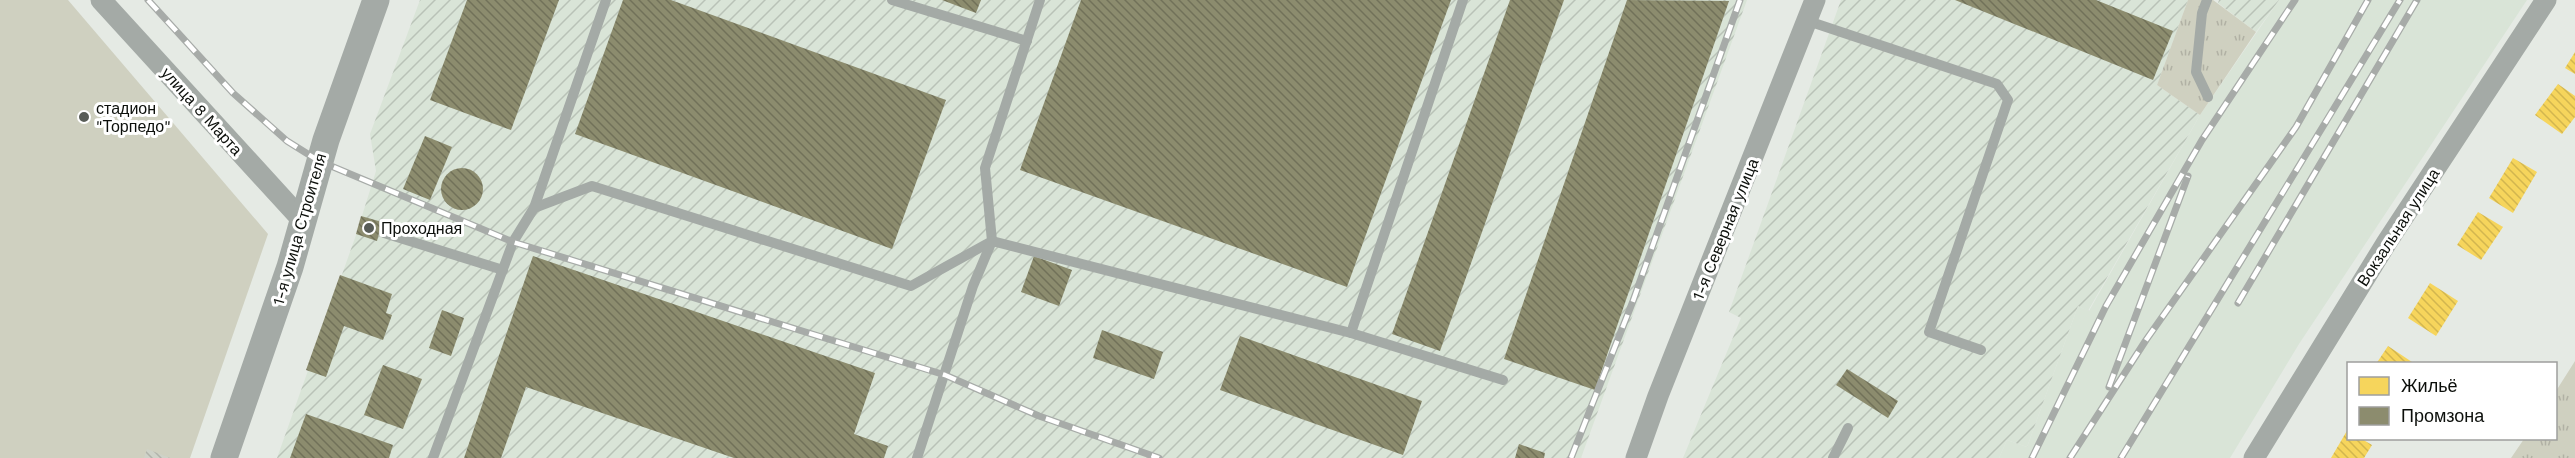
<svg xmlns="http://www.w3.org/2000/svg" width="2575" height="458" viewBox="0 0 2575 458" font-family="'Work Sans',sans-serif">
<style>
.built{fill:#d9e4d7}
.industrial{fill:url(#industrial-furrows)}
.grass{fill:url(#grass-tufts)}
.park{fill:#cfd0c0}
.homes{fill:url(#homes-back-hatch)}
.industry{fill:url(#industry-back-hatch)}
.building{fill:url(#building-back-hatch)}
.lines{fill:none;stroke-linecap:round;stroke-linejoin:round}
.service{stroke:#a4aaa6;stroke-width:10}
.minor{stroke:#a4aaa6;stroke-width:21}
.tertiary{stroke:#a4aaa6;stroke-width:27}
.rail-casing{stroke:#a7aba8;stroke-width:7}
.rail{stroke:#fff;stroke-width:4.5;stroke-dasharray:14;stroke-linecap:butt}
.poi-dot{fill:#585c57;stroke:#fff;stroke-width:2}
.labels{text-anchor:middle;stroke-width:6;stroke-linejoin:round;paint-order:stroke}
.poi-label{font-size:16px;fill:#0c0f0b;stroke:#fff;text-anchor:start}
.street-label{font-size:16px;fill:#0c0f0b;stroke:#fff}
</style>
<defs>
<pattern id="industrial-furrows" width="10" height="10" patternUnits="userSpaceOnUse" patternTransform="scale(1.5)"><rect width="10" height="10" fill="#d9e4d7"/><path d="M-1 1l2-2M0 10L10 0M9 11l2-2" fill="none" stroke="#b9c2b7"/></pattern>
<pattern id="grass-tufts" width="24" height="20" patternUnits="userSpaceOnUse" patternTransform="scale(1.5)"><rect width="24" height="20" fill="#cfd0c0"/><path d="M3 7l-1-3M5 7V3M7 7l1-3M15 17l-1-3M17 17v-4M19 17l1-3" fill="none" stroke="#b1b1a4"/></pattern>
<pattern id="homes-back-hatch" width="6" height="6" patternUnits="userSpaceOnUse" patternTransform="scale(1.5)"><rect width="6" height="6" fill="#f6d55c"/><path d="M-1 5l2 2M0 0l6 6M5-1l2 2" fill="none" stroke="#d2b64f"/></pattern>
<pattern id="industry-back-hatch" width="6" height="6" patternUnits="userSpaceOnUse" patternTransform="scale(1.5)"><rect width="6" height="6" fill="#8c8c6e"/><path d="M-1 5l2 2M0 0l6 6M5-1l2 2" fill="none" stroke="#717159"/></pattern>
<pattern id="building-back-hatch" width="6" height="6" patternUnits="userSpaceOnUse" patternTransform="scale(1.5)"><rect width="6" height="6" fill="#ced2c8"/><path d="M-1 5l2 2M0 0l6 6M5-1l2 2" fill="none" stroke="#b0b3aa"/></pattern>
</defs>
<rect width="100%" height="100%" fill="#e5eae4"/>
<path class="built" d="M2279 0H2527L2299 344 2230 458H1999L2007 440 2027 447 2078 306 2089 311 2200 115Z"/>
<g class="industrial">
<path d="M420 0H1747L1581 458H277L356 235 376 171 370 134Z"/>
<path d="M1841 0H2188L2157 85 2200 115 2088 311 2078 306 2027 447 2007 440 1999 458H1683L1741 318 1729 312Z"/>
<path d="M2219 0H2279L2256 32 2218 3Z"/>
</g>
<g class="grass">
<path d="M2188 0H2213L2256 32 2200 115 2157 85Z"/>
<path d="M2575 361V458H2511L2524 439 2556 438V391Z"/>
</g>
<path class="park" d="M0 0H68L268 234 190 458H0Z"/>
<g class="homes">
<path d="M2575 52V74L2565 68Z"/>
<path d="M2558 84 2575 96V117L2562 134 2535 115Z"/>
<path d="M2513 158 2537 172 2513 213 2489 198Z"/>
<path d="M2478 212 2503 227 2481 260 2457 245Z"/>
<path d="M2430 283 2458 301 2436 336 2408 318Z"/>
<path d="M2388 346 2415 364H2376Z"/>
<path d="M2348 429V438H2360L2372 445 2364 458H2331Z"/>
</g>
<g class="industry">
<path d="M467 0H559L511 130 430 100Z"/>
<path d="M623 0H671L946 100 892 249 575 134Z"/>
<path d="M942 0H981L976 13Z"/>
<path d="M1081 0H1451L1347 287 1020 170Z"/>
<path d="M1510 0H1564L1440 351 1392 334Z"/>
<path d="M1627 0 1729 1 1595 390 1504 359Z"/>
<path d="M1955 0H2096L2173 31 2153 80Z"/>
<path d="M425 136 452 147 430 200 403 189Z"/>
<circle cx="462" cy="189" r="21"/>
<path d="M361 216 382 222 377 241 356 234Z"/>
<path d="M533 256 875 373 854 434 888 446 884 458H734L526 387 501 458H464Z"/>
<path d="M1034 256 1072 270 1059 306 1021 292Z"/>
<path d="M340 275 392 294 386 313 392 315 383 340 344 326 326 377 306 370Z"/>
<path d="M442 310 464 318 451 356 429 348Z"/>
<path d="M1102 330 1163 352 1154 379 1093 358Z"/>
<path d="M1240 336 1422 401 1403 455 1220 390Z"/>
<path d="M383 365 422 379 403 429 364 415Z"/>
<path d="M1847 369 1898 401 1888 418 1836 385Z"/>
<path d="M306 414 393 445 389 458H290Z"/>
<path d="M1519 444 1545 453 1544 458H1515Z"/>
</g>
<path class="building" d="M147 449 170 458H144Z"/>
<g class="lines">
<g class="service">
<path d="M892 0 1027 41"/>
<path d="M2207 0 2202 13 2196 72 2208 97"/>
<path d="M1808 21 1997 84 2008 100 1929 332 1981 350"/>
<path d="M534 208 606 0"/>
<path d="M384 233 503 270"/>
<path d="M1351 333 1463 0"/>
<path d="M433 458 513 242 534 208 592 186 911 286 992 241 985 168 1040 0"/>
<path d="M917 458 973 286 992 241 1351 333 1503 380"/>
<path d="M1833 458 1848 428"/>
</g>
<g class="minor">
<path d="M101 0 303 221"/>
<path d="M1636 458 1658 396 1815 0"/>
<path d="M2254 458 2387 242 2546 0"/>
</g>
<path class="tertiary" d="M224 458 290 267 326 140 376 0"/>
<g class="rail-casing">
<g id="rail">
<path d="M148 0 233 93 287 141 319 161 513 242 945 375 1039 416 1159 458"/>
<path d="M2238 303 2417 0"/>
<path d="M2109 387 2188 176"/>
<path d="M1571 458 1633 301 1740 0"/>
<path d="M2032 458 2106 306 2202 140 2295 0"/>
<path d="M2070 458 2146 340 2296 127 2368 0"/>
<path d="M2121 458 2400 0"/>
</g>
</g>
<use href="#rail" class="rail"/>
</g>
<g class="poi-dot">
<circle cx="84" cy="117" r="6"/>
<circle cx="369" cy="228" r="6"/>
</g>
<g class="labels">
<g class="poi-label">
<text x="96" y="114">стадион<tspan x="96" dy="18">"Торпедо"</tspan></text>
<text x="381" y="234">Проходная</text>
</g>
<g class="street-label">
<text transform="translate(202 111) rotate(48)" y="6">улица 8 Марта</text>
<text transform="translate(2398 227) rotate(-57)" y="6">Вокзальная улица</text>
<text transform="translate(299 229) rotate(-74)" y="6">1-я улица Строителя</text>
<text transform="translate(1725 229) rotate(-68)" y="6">1-я Северная улица</text>
</g>
</g>
<rect x="2347" y="362" width="210" height="78" fill="#ffffff" stroke="#9e9f9d" stroke-width="1.5"/>
<rect x="2359" y="377" width="30" height="18" fill="#f6d55c" stroke="#9e9f9d" stroke-width="1.5"/>
<text x="2401" y="392" font-size="18" fill="#0c0f0b">Жильё</text>
<rect x="2359" y="407" width="30" height="18" fill="#8c8c6e" stroke="#9e9f9d" stroke-width="1.5"/>
<text x="2401" y="422" font-size="18" fill="#0c0f0b">Промзона</text>
</svg>
